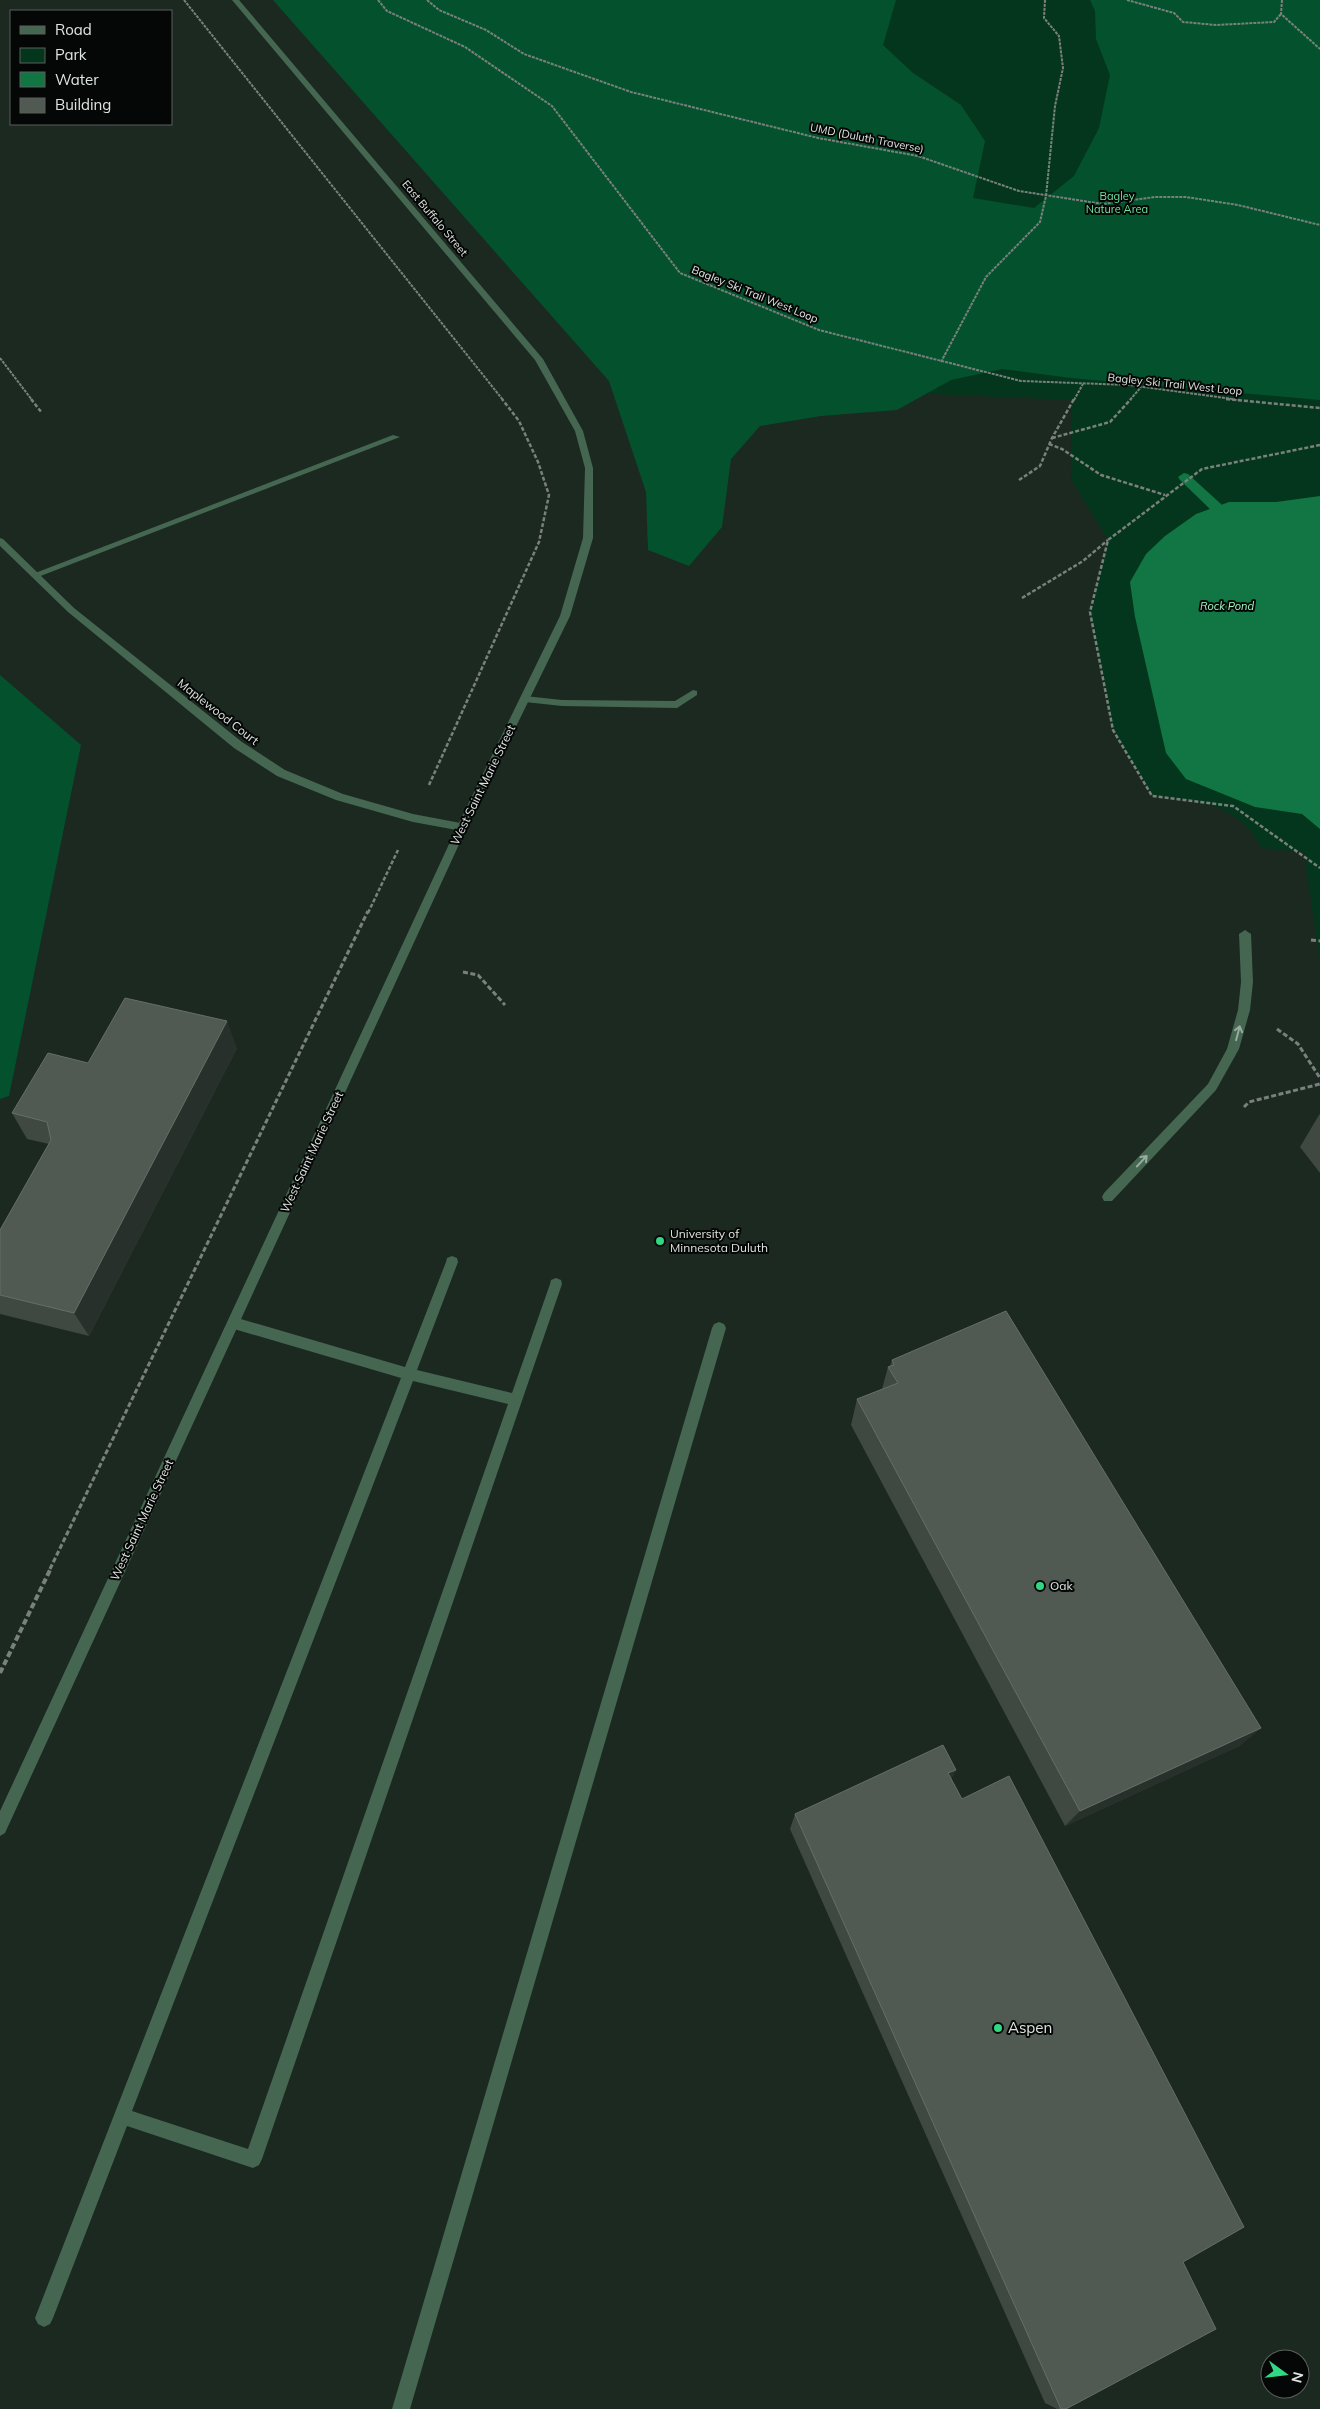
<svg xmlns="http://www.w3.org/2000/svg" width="1320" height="2409" viewBox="0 0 1320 2409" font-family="Mulish,sans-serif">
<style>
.built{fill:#1b2920;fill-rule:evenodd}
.green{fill:#03361c}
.forest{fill:#04522d}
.water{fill:#117544}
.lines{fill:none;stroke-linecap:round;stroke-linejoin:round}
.stream{fill:#117544;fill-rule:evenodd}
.path-far3{stroke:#7a817c;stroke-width:2;stroke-dasharray:3 1;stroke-linecap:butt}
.path-far2{stroke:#7a817c;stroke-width:2.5;stroke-dasharray:4 2;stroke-linecap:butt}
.path-far1{stroke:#7a817c;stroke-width:3;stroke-dasharray:5 2.5;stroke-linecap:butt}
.path{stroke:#7a817c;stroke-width:4;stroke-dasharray:6 3;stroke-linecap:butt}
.service{fill:#456650;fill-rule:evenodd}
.minor{fill:#456650;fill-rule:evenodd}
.tertiary{fill:#456650;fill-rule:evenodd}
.wall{fill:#3f4841}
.shaded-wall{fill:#27302a}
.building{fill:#505952;stroke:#666e68}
.oneway{stroke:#99ab9f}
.poi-dot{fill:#30d883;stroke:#050706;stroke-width:2}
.labels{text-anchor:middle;stroke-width:4;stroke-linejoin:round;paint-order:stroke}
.far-street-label{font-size:11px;fill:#dee4e0;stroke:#050706}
.far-park-label{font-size:11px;fill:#70e69f;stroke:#050706}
.far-water-label{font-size:11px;font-style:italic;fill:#a1fbc1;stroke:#050706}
.street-label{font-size:12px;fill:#dee4e0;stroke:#050706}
.poi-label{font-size:12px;fill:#dee4e0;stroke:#050706;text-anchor:start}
.near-poi-label{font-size:15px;fill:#dee4e0;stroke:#050706;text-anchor:start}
</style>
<rect width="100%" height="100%" fill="#161e19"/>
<path class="built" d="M0 0H1320V2409H0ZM11 11H171V124H11ZM1270 2359H1300V2389H1270Z"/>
<path class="green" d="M277 0H1320V962L1304 852 1262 848C1257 842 1255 835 1249 829 1223 801 1187 800 1152 796L1113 730 1090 612 1108 540 1071 479 1072 400 799 388 598 336Z"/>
<g class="forest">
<path d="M273 0H896L883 45 913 73 961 105 985 141 973 198 1034 208 1074 176 1099 128 1110 75 1096 39 1095 11 1090 0H1320V400L1071 378 1002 369 951 380 897 410 821 416 760 426 731 459 722 527 689 566 648 550 646 492 609 381Z"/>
<path d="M0 675 81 745 9 1096 0 1099Z"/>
</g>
<path class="water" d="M1320 496V829L1302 814 1255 807 1186 779 1166 753 1135 617 1130 582 1146 554 1165 536 1196 514 1229 502H1276Z"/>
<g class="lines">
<path class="stream" d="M1184 473 1188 474 1221 504 1222 507 1221 510H1211L1180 480 1178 477Z"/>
<g class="path-far3">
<path d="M184 0 503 400"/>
<path d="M378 0 387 11 465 47 552 106 680 273 819 330 1021 381 1129 385 1240 400"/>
<path d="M427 0 439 10 486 30 524 54 631 92 818 138 918 156 1019 191 1103 204 1155 197H1186L1238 205 1320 225"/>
<path d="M1127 0 1174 13 1183 22 1216 25 1274 22 1281 14"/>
<path d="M1282 0 1281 14 1320 49"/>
<path d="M0 358 32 400"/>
<path d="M941 362 986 277 1040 222 1046 196 1055 106 1063 68 1059 36 1044 18 1045 0"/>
<path d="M1074 400 1083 384"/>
<path d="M1130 400 1141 387"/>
</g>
<g class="path-far2">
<path d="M31 399 42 413"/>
<path d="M1226 399 1320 408"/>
<path d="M1052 438 1110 422 1131 399"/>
<path d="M1049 444 1062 449 1101 475 1165 495"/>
<path d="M1320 445 1202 469 1108 540 1090 612 1113 730 1152 796 1233 806 1320 868"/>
<path d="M1019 480 1040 466 1052 438 1074 399"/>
<path d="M1022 598 1083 561 1108 540"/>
<path d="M429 785 539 542 549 495 538 462 519 421 502 399"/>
<path d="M368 913 398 850"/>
</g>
<g class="path-far1">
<path d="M1311 940 1320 941"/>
<path d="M463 972 478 975 505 1005"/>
<path d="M1277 1029 1298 1044 1320 1078"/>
<path d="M1244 1107 1249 1102 1320 1084"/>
<path d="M50 1569 368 911"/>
</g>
<path class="path" d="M0 1673 51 1568"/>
<g class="service">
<path d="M393 435 400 437 38 577 35 578 30 575Z"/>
<path d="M693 690 697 691V695L677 708 562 706 525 702 520 699 525 696 562 700 675 701Z"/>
<path d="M1245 930 1251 934 1253 982 1250 1010 1239 1049 1216 1090 1112 1201H1104L1102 1197 1104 1193 1208 1084 1227 1049 1238 1010 1241 982 1239 934Z"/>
<path d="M452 1256 457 1258 458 1262 417 1370 512 1393 550 1284 551 1280 556 1278 561 1280 562 1284 262 2159 259 2165 253 2168 127 2126 53 2318 50 2324 44 2327 38 2324 35 2318 401 1378 234 1329 229 1327 227 1323 229 1319 234 1317 405 1367 446 1262 447 1258ZM413 1381 508 1404 248 2149 132 2111Z"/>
<path d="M719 1322 724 1324 726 1328 410 2409H392L712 1328 714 1324Z"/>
</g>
<path class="minor" d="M0 538 3 539 74 608 242 742 285 770 343 794 413 814 466 824 467 827 466 830 462 831 413 822 336 800 277 776 234 748 68 612 0 546Z"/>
<path class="tertiary" d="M232 0H239L543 359 583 431 593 468V538L570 616 467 827 5 1833 0 1836V1811L457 827 560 616 583 538 585 468 575 431 535 360Z"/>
</g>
<g class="wall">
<path d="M237 1048 89 1336 0 1314V1230L49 1144 27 1139 12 1113 88 1063Z"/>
<path d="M1320 1114V1173L1300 1147 1319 1115Z"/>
<path d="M892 1360 1261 1728 1239 1746 1065 1826 851 1425 857 1399 882 1389 888 1367 890 1366Z"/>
<path d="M956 1770 951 1778 1183 2262 1066 2409H1057L1045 2403 790 1829 795 1814Z"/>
</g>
<g class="shaded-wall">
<path d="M227 1021 237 1048 89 1336 74 1313Z"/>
<path d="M1261 1728 1239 1746 1065 1826 1080 1811Z"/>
<path d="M956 1770 945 1786 948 1773Z"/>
</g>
<g class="building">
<path d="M125 998 227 1021 74 1313 0 1295V1230L51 1140 47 1122 12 1113 48 1053 88 1063Z"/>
<path d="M1006 1311 1261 1728 1080 1811 857 1399 898 1383 888 1367 894 1365 892 1360Z"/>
<path d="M943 1745 956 1770 948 1773 962 1799 1009 1776 1244 2227 1183 2262 1216 2329 1066 2409H1061L795 1814Z"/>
</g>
<defs><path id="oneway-shaft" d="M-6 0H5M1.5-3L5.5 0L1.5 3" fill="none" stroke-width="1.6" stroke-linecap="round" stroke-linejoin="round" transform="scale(1.25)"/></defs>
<g class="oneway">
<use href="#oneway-shaft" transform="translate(1238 1033) rotate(-75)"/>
<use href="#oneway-shaft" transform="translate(1142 1161) rotate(-47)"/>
</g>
<g class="poi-dot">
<circle cx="660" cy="1241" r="5"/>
<circle cx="1040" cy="1586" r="5"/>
<circle cx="998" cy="2028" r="5"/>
</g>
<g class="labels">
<g class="far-street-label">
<text transform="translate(867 138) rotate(11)" y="4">UMD (Duluth Traverse)</text>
<text transform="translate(435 218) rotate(50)" y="4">East Buffalo Street</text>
<text transform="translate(755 294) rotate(22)" y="4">Bagley Ski Trail West Loop</text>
<text transform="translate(1175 384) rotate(6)" y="4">Bagley Ski Trail West Loop</text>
</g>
<g class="far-park-label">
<text x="1117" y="200">Bagley<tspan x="1117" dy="13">Nature Area</tspan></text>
</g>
<g class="far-water-label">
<text x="1227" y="610">Rock Pond</text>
</g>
<g class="street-label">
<text transform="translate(218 712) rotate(38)" y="4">Maplewood Court</text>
<text transform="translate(483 785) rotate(-64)" y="4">West Saint Marie Street</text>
<text transform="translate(312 1152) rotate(-65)" y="4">West Saint Marie Street</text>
<text transform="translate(142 1520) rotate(-65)" y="4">West Saint Marie Street</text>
</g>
<g class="poi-label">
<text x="670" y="1238">University of<tspan x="670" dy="14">Minnesota Duluth</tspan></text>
<text x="1050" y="1590">Oak</text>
</g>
<g class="near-poi-label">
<text x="1008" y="2033">Aspen</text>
</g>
</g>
<rect x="10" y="10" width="162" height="115" fill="#050706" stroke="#5c5f5d"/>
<rect x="20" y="26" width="25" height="8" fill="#456650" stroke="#5c5f5d"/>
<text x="55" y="35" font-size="15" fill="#dee4e0">Road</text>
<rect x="20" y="48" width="25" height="15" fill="#03361c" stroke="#5c5f5d"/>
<text x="55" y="60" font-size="15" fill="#dee4e0">Park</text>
<rect x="20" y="72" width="25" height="15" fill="#117544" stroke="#5c5f5d"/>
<text x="55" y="85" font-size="15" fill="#dee4e0">Water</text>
<rect x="20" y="98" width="25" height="15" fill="#505952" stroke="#5c5f5d"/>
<text x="55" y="110" font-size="15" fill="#dee4e0">Building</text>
<g transform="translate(1285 2374) rotate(105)"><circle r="24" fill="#050706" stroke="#5c5f5d"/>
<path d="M0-4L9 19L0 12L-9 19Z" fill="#30d883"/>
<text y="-8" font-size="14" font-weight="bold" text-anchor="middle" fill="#dee4e0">N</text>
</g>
</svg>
